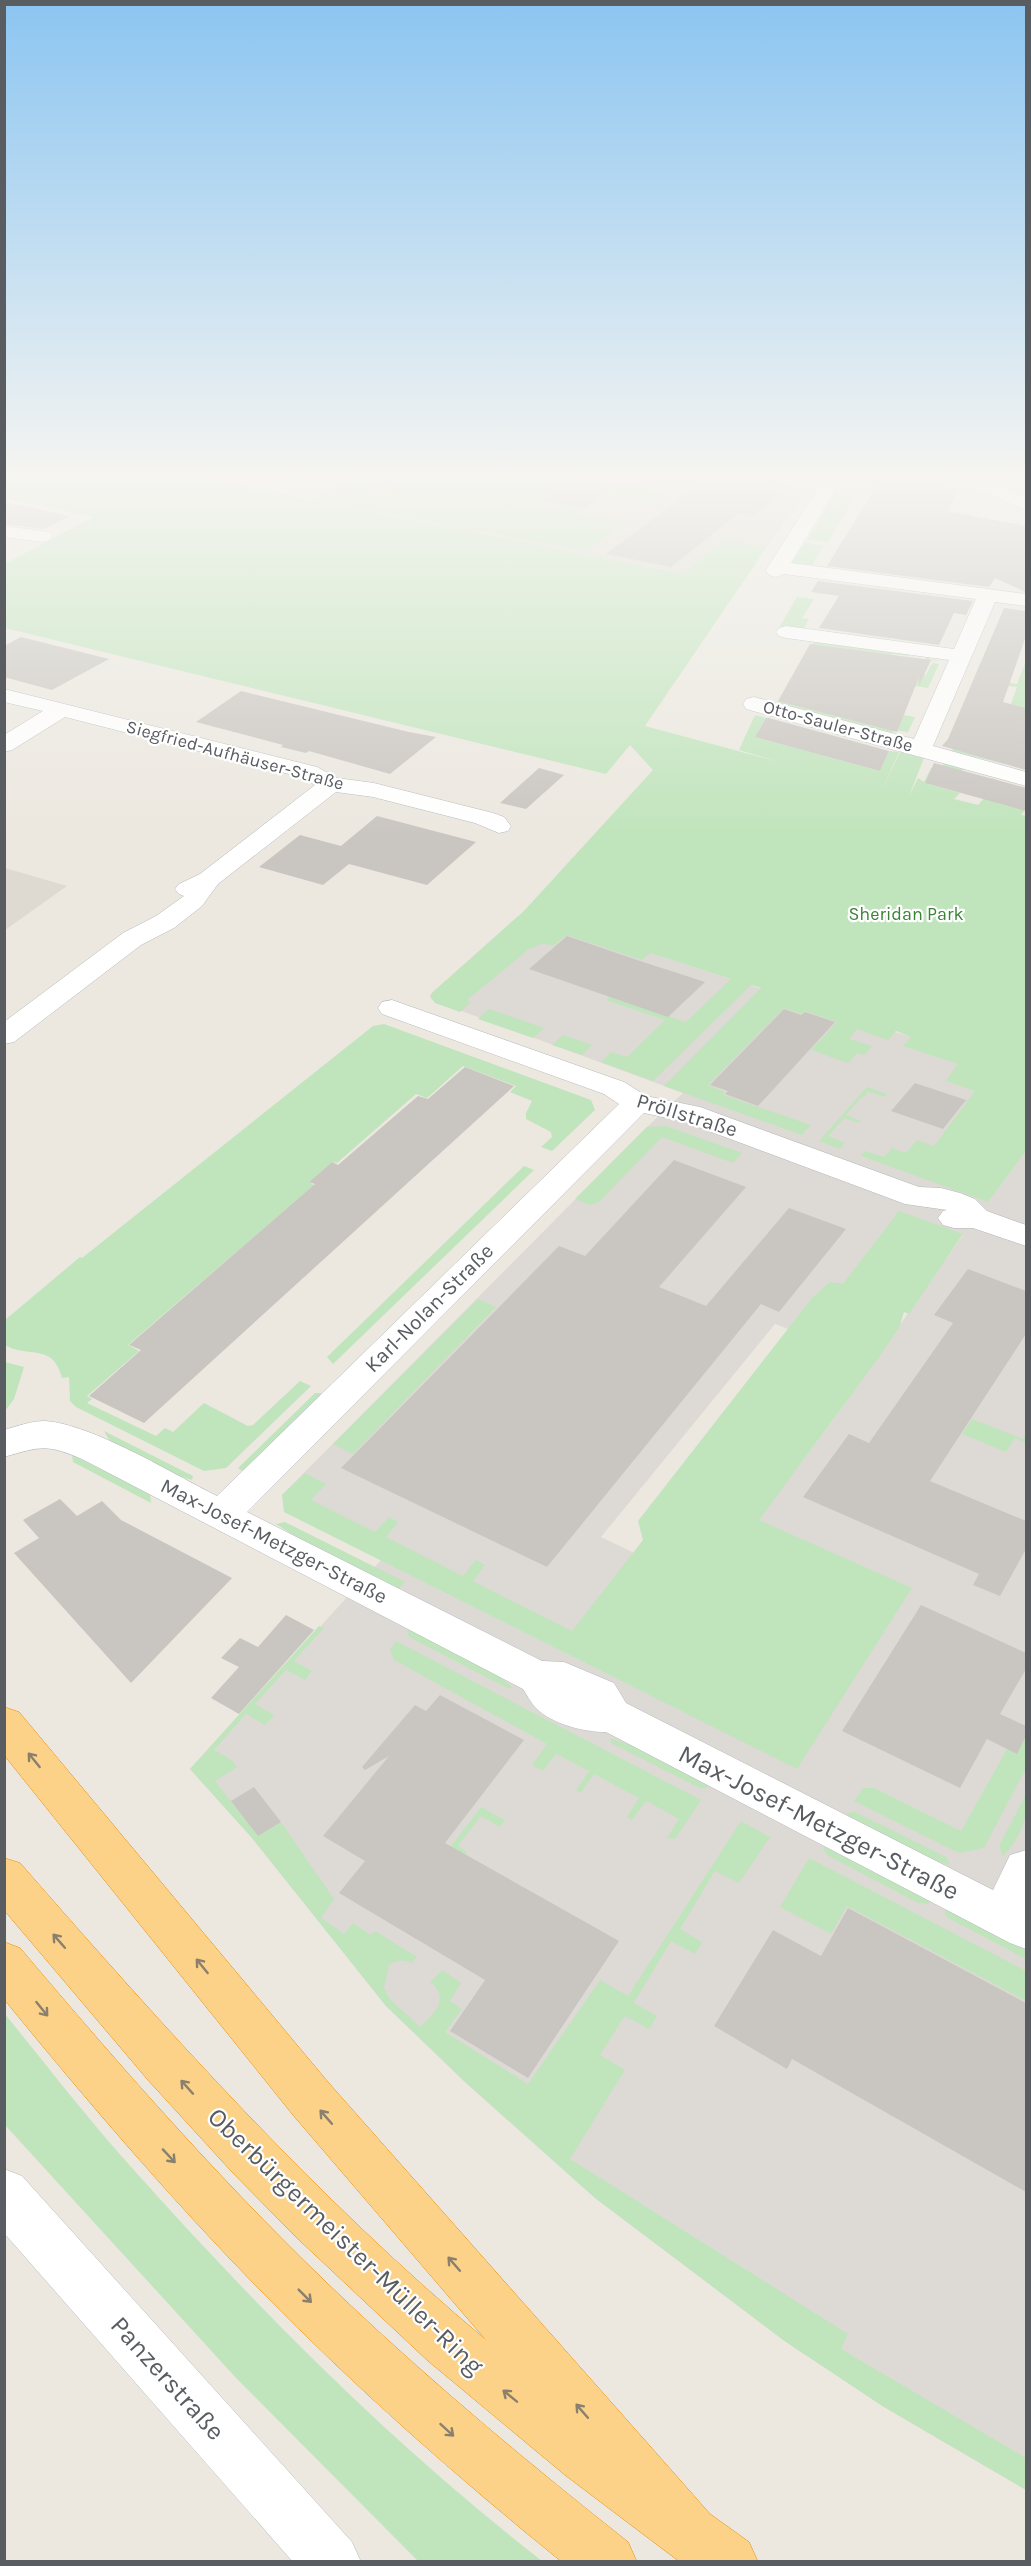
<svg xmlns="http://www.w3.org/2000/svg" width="1031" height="2566" viewBox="0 0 1031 2566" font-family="Karla,sans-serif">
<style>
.industrial{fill:#dddad5;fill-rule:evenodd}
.education{fill:#dedad1}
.green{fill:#c0e4bc}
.building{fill:#c9c5c0}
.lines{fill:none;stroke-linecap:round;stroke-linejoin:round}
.minor-casing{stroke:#b3b7bb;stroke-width:1}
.highway-casing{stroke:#e98a04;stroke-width:1}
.minor{fill:#fff;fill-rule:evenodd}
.highway{fill:#fbd288;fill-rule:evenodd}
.oneway{stroke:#8a806d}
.labels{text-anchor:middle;stroke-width:4.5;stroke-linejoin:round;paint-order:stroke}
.far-street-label{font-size:18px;fill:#595d61;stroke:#fff}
.far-park-label{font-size:18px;fill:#3a8436;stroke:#fff}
.street-label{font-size:21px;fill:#595d61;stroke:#fff}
.near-street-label{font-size:26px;fill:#595d61;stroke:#fff}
</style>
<rect width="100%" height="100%" fill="#ece8e0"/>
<path class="industrial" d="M523 912 1013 1070 925 1178 988 1201 1026 1151V2490L884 2407 786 2342 595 2198 465 2082 386 2006 252 1838 190 1769 381 1560 282 1495 647 1127 683 1093 432 1000 430 996 433 992ZM963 1235 835 1417 708 1588 601 1537 775 1324 803 1335 841 1287Z"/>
<g class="education">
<path d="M401 477H749L811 489 769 543 741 586 350 508Z"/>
<path d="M5 868 67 886 5 930Z"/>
</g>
<g class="green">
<path d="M5 477H212L209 480 311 500 349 477H401L351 508 683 574 724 540 766 548 645 726 783 763 739 750 755 715 766 718 755 737 880 771 889 751 899 752 882 790 900 752 924 758 909 796 918 778 924 782 931 768 939 769 945 763 967 769 931 780 928 784 960 793 954 799 978 805 986 796 976 793 991 778 995 779 992 782 1017 786 1000 804 1025 810 1021 815 1026 816V1151L988 1202 861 1156 865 1151 884 1157 892 1148 906 1153 917 1140 934 1146 975 1091 946 1081 958 1064 903 1046 911 1037 896 1031 888 1040 857 1029 849 1039 872 1046 864 1055 857 1053 848 1063 811 1050 837 1022 805 1011 801 1014 784 1008 708 1085 725 1092 723 1095 811 1125 802 1135 664 1086 761 988 751 985 653 1081 601 1062 611 1052 627 1057 665 1020 606 1000 609 997 686 1022 731 979 650 953 642 960 567 935 554 945 542 944 529 949 467 1000 471 1002 460 1012 435 1003 430 996 433 992 523 912 653 770 630 745 606 774 5 628V564L93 517 5 498Z"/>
<path d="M406 477H582L602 492 566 486 542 502 584 510 580 514 624 523 585 551 356 507Z"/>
<path d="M620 484 664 492 651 502 606 494Z"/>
<path d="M835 493 854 498 828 542 807 540Z"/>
<path d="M805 543 824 545 812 565 804 564 802 568 792 563Z"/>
<path d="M797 597 814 599 802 618 809 619 802 632 779 628Z"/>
<path d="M817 641 931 654 929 659 942 661 925 660 927 655 911 652 909 656 893 654 864 666 926 675 932 663 939 664 928 688 874 680 897 714 915 717 908 732 894 730 891 736 776 706 781 696 821 701 810 645Z"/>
<path d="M1026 661V708L1024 715 1026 716V742L1014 739 1005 764 951 751 1008 712 1017 687 989 683 991 680 1017 684Z"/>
<path d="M489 1009 544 1028 533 1038 478 1019Z"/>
<path d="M384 1024 591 1100 595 1110 552 1151 541 1147 552 1137 551 1132 526 1119V1113L532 1101 510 1092 516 1086 463 1066 427 1098 416 1094 337 1163 332 1162 309 1182 314 1185 128 1345 139 1351 87 1396 92 1399 87 1403 156 1436 165 1428 173 1432 204 1403 248 1426 253 1425 300 1381 311 1386 226 1468 204 1471 76 1407 70 1401 69 1377 62 1378C53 1342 29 1359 5 1345V1320L80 1257 82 1258 373 1026Z"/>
<path d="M563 1035 592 1045 582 1055 552 1045Z"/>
<path d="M867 1087 887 1094 885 1097 869 1092 865 1093 867 1095 861 1098 846 1115 861 1121 859 1123 844 1118 828 1136 845 1143 840 1149 819 1141Z"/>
<path d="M666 1126 742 1153 734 1162H730L662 1137 599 1202 590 1205 575 1199 647 1127Z"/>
<path d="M524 1166 534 1170 333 1364 327 1357Z"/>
<path d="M899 1211 963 1234 909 1314 904 1312 899 1328 874 1364 759 1520 912 1588 797 1769 284 1512 282 1495 305 1473 326 1484 311 1500 375 1532 389 1517 398 1522 386 1537 463 1576 476 1560 485 1565 473 1581 572 1631 643 1540 638 1521 812 1298 830 1282 843 1284Z"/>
<path d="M478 1299 496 1307 353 1454 333 1444Z"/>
<path d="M5 1362 24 1367 14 1399 5 1411Z"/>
<path d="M315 1393H321L320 1398 254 1462 242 1471 238 1468Z"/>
<path d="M972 1419 1023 1439 1026 1434V1443L1015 1438 1006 1452 962 1434Z"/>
<path d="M104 1431 193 1476 192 1480 170 1473 111 1443Z"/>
<path d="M72 1455 150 1493 151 1503 73 1462Z"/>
<path d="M285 1522 405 1582 398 1590 296 1537 276 1524Z"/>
<path d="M319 1626 324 1628 294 1661 312 1671 305 1680 286 1670 255 1704 274 1715 265 1725 246 1714 214 1750 233 1761 237 1767 215 1781 258 1836 281 1822 334 1899 321 1918 344 1934 353 1923 371 1935 375 1931 417 1957 411 1963C402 1959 397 1960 389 1965L384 1988 390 1999 420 2027C434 2014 451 1998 430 1982L442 1970 461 1983 450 2001 462 2009 445 2032 528 2084 600 1980 628 1996 741 1821 770 1837 739 1883 715 1871 680 1929 702 1942 695 1954 671 1941 634 2003 657 2016 649 2029 625 2016 600 2055 625 2070 570 2159 848 2334 841 2349 1026 2458V2490L884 2407 786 2342 595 2198 465 2082 386 2006 252 1838 190 1769Z"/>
<path d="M409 1629 488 1667 513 1688H507L409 1637 407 1631Z"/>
<path d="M396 1641 701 1800 675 1839 667 1838 679 1819 646 1801 632 1820 627 1817 639 1798 594 1774 581 1793 576 1790 589 1771 556 1754 543 1771 532 1765 547 1744 394 1660 390 1650Z"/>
<path d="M1026 1736V1768L984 1848 959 1853 854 1801 863 1788H874L961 1831 1007 1749 1017 1753Z"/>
<path d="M610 1738 645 1750 708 1785 707 1788H700L611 1743Z"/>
<path d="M1025 1796C1031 1816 1017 1842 1003 1856L999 1846Z"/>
<path d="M481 1807 505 1820 500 1827 481 1816 458 1846 467 1852 462 1858 448 1850Z"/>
<path d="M855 1812 946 1857 950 1865 917 1855 848 1817 847 1813Z"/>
<path d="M827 1846 931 1901 928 1904 918 1903 827 1855 823 1848Z"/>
<path d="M809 1858 1026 1971V2001L847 1906 831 1934 780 1907Z"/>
<path d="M947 1905 1026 1947V1959L948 1918 945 1914Z"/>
<path d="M5 2014C47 2066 88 2119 132 2168 258 2309 393 2445 542 2561H418L237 2379 5 2125Z"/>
</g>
<g class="building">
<path d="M579 477H629L585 509 544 501Z"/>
<path d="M709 477 771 487 767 490 781 493 753 516 739 513 671 567 606 554Z"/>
<path d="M882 477H924L921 484 960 488 947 511 1026 526V592L995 578 989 587 827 566Z"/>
<path d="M4 502 70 516 44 529 4 524Z"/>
<path d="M818 581 973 601 966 615 954 613 939 645 819 628 839 596 811 592Z"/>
<path d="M1004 608 1026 611V636L1003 702 1026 708V770L942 746 948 739Z"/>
<path d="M21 637 109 659 52 690 4 677V646Z"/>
<path d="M810 644 931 660 919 686V677L897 732 778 701Z"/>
<path d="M241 691 409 732 436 737 390 774 309 751 306 753 281 747 283 745 196 722Z"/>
<path d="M766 718H769L889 751 880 771 755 737Z"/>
<path d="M934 763 1026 788V811L925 783Z"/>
<path d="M539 768 564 775 526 809 500 803Z"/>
<path d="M377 816 476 842 427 885 349 864 323 885 259 867 300 835 341 846Z"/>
<path d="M567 936 640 961 705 982 668 1017 529 969Z"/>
<path d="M784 1009 801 1015 805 1012 835 1022 758 1106 725 1094 728 1091 710 1085Z"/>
<path d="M465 1067 514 1086 144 1423 89 1396 141 1350 129 1345 315 1184 309 1182 332 1162 338 1165 418 1096 428 1099Z"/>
<path d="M915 1083 966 1100 943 1129 891 1111Z"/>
<path d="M674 1160 746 1187 659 1287 706 1306 789 1208 846 1229 779 1312 761 1304 547 1567 341 1468 559 1246 585 1256Z"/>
<path d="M968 1269 1026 1291V1334L930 1481 1026 1521V1549L1000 1596 973 1585 979 1574 803 1497 849 1434 869 1443 953 1323 934 1315Z"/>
<path d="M60 1499 77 1516 102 1501 121 1520 232 1578 131 1683 14 1553 39 1538 23 1520Z"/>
<path d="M921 1605 1026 1653V1669L1000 1714 1026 1726V1736L1017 1754 987 1739 960 1788 842 1731Z"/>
<path d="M286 1615 314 1630 239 1714 211 1698 239 1667 221 1658 240 1638 258 1647Z"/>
<path d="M440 1695 524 1740 445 1843 619 1941 528 2078 450 2031 485 1980 339 1893 365 1861 323 1836 389 1756 365 1770 362 1767 415 1705 426 1711Z"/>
<path d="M254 1787 281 1822 258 1836 231 1801Z"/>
<path d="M848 1908 1026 2003V2192L792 2059 787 2069 714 2026 773 1930 821 1956Z"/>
</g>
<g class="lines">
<g class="minor-casing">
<g id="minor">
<path d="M288 477H310L311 478 308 482 302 483 291 481Z"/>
<path d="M825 477H843L791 563 1026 594V606L995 602 933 746 1026 772V786L746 709 743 704 746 699 754 697 914 739 949 660 786 638 779 636 776 632 779 628 786 626 954 649 976 599 784 574 776 577 769 575 766 571 768 567Z"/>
<path d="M956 477H980L1026 498V510L959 481Z"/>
<path d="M4 526 50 532 52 536 50 540 43 542 4 537Z"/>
<path d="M4 689 317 767 337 778 374 783 493 813 504 817 511 826 508 831 499 833 475 823 373 797 336 792 218 884 202 906 174 928 141 945 14 1042 4 1044V1022L123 933 156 916 184 896 179 894 175 889 179 884 200 874 315 785 301 777 65 717 12 750 4 752V735L43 711 4 702Z"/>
<path d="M392 1000 624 1082 646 1096 700 1107 919 1187 941 1188 960 1193 975 1199 987 1211 1026 1225V1246L973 1228H954L943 1225 938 1218 943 1211 947 1210 905 1204 682 1121 644 1113 247 1512 542 1661 564 1662 614 1683 626 1703 993 1890 1010 1855 1026 1850V1949L1010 1943 606 1732C584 1732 552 1724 536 1708 531 1703 527 1695 523 1689L84 1460C47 1444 42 1446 4 1457V1430C18 1426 31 1421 45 1421 92 1424 173 1474 217 1496L619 1104 604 1094 382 1014 378 1008 382 1002Z"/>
<path d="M4 2169 22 2176 352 2542 361 2562H293L4 2233Z"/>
</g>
</g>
<g class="highway-casing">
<g id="highway">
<path d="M4 1707 19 1712 327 2081 710 2514 749 2542 758 2562H680L565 2475 427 2360 296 2237 233 2173 148 2080 4 1910V1858L20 1863C167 2031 315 2197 486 2340L293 2115 4 1755Z"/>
<path d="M4 1942 20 1948C124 2071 231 2193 349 2304 438 2388 532 2466 628 2542L637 2562H562C457 2477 356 2388 262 2292 171 2199 86 2100 4 1999Z"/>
</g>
</g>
<use href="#minor" class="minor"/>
<use href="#highway" class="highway"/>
</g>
<defs><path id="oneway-shaft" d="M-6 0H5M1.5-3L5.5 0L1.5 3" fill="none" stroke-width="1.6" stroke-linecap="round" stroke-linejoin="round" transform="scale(1.5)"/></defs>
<g class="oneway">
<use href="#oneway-shaft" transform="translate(34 1760) rotate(-129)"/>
<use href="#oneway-shaft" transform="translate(59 1941) rotate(-131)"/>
<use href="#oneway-shaft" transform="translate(202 1966) rotate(-129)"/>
<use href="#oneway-shaft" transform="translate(42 2009) rotate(51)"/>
<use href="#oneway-shaft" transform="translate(187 2087) rotate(-132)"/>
<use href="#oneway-shaft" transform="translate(326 2117) rotate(-131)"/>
<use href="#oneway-shaft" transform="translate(169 2156) rotate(47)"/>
<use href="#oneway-shaft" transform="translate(454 2264) rotate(-131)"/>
<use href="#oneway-shaft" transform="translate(305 2296) rotate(45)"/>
<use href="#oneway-shaft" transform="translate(510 2396) rotate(-141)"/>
<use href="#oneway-shaft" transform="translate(582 2411) rotate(-131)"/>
<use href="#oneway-shaft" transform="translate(447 2430) rotate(42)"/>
</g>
<linearGradient id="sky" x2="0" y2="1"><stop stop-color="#8bc5f1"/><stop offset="0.57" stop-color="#f6f5f1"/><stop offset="1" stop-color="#f6f5f1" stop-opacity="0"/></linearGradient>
<rect width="1031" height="837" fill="url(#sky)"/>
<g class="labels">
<g class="far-street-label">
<text transform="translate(838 726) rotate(15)" y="6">Otto-Sauler-Straße</text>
<text transform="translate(235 755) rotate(15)" y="6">Siegfried-Aufhäuser-Straße</text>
</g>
<g class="far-park-label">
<text x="906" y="920">Sheridan Park</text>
</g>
<g class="street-label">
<text transform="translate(687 1115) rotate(17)" y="7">Pröllstraße</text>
<text transform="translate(429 1308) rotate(-45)" y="7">Karl-Nolan-Straße</text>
<text transform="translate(274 1541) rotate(27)" y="7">Max-Josef-Metzger-Straße</text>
</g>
<g class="near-street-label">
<text transform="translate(819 1822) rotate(27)" y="9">Max-Josef-Metzger-Straße</text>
<text transform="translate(346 2241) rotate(44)" y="9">Oberbürgermeister-Müller-Ring</text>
<text transform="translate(168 2378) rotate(48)" y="9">Panzerstraße</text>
</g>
</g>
<rect width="1031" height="2566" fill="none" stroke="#595d61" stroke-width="12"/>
</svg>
